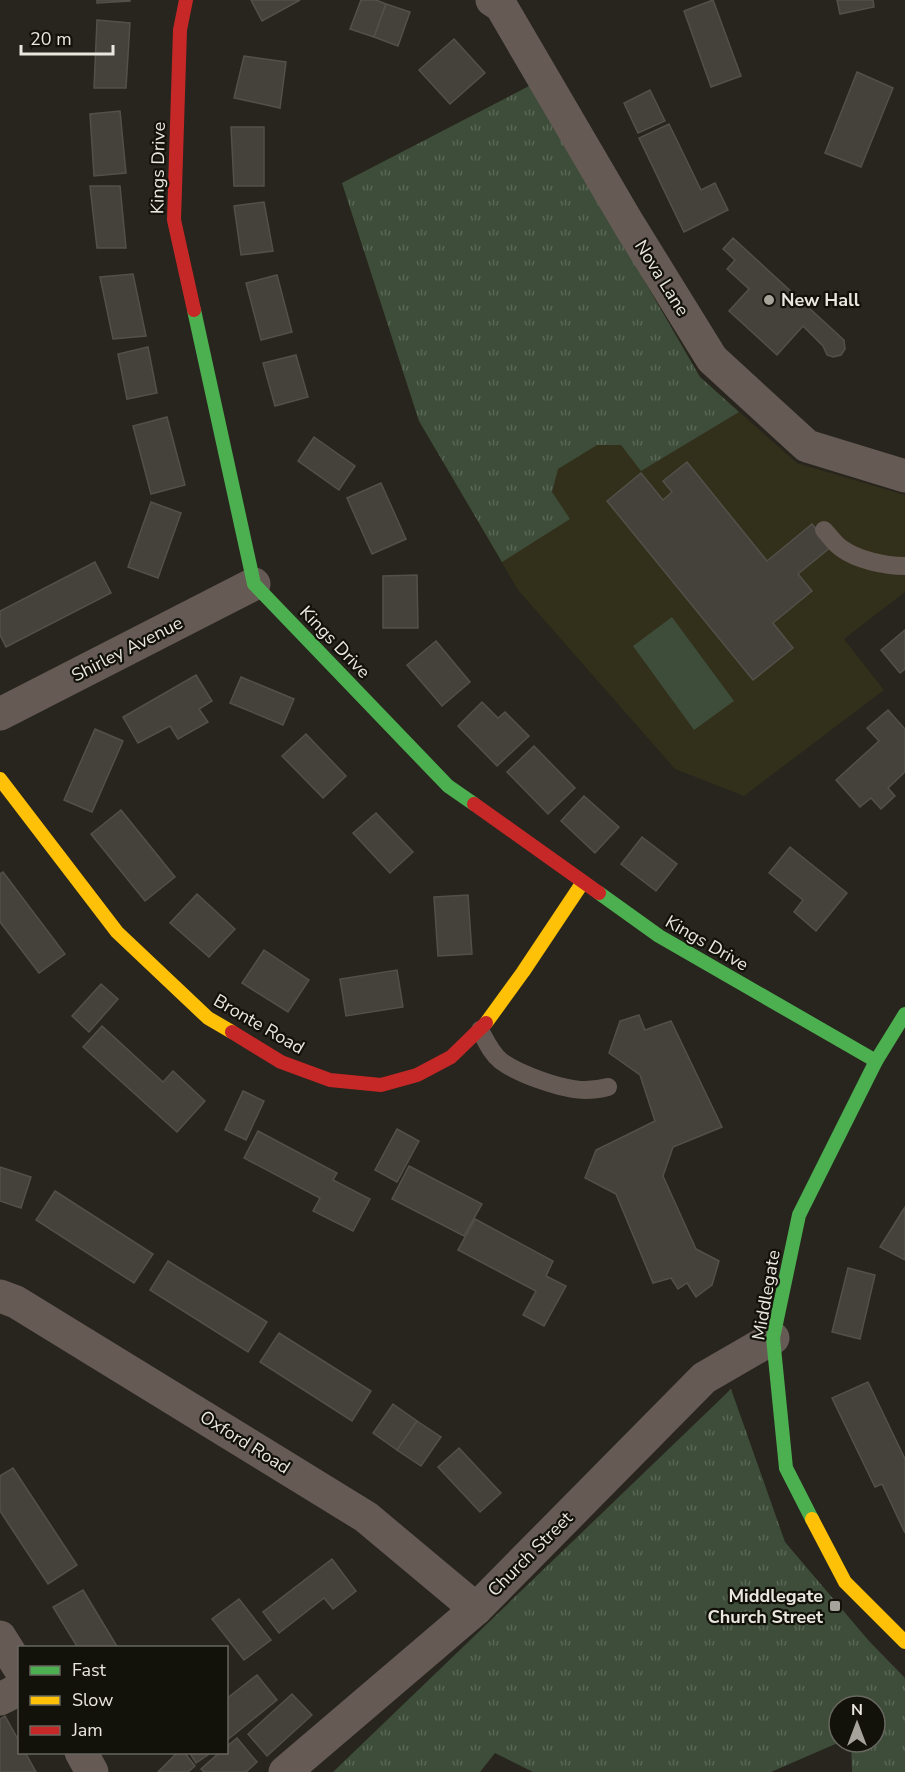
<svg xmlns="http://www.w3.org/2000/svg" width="905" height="1772" viewBox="0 0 905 1772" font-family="'Nunito Sans',sans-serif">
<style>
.built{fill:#322f1a}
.grass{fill:url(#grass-tufts)}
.pitch{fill:#3d4d3a}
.building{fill:#45423c;stroke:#53504a;stroke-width:1.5}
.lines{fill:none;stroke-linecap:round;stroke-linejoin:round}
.lane{stroke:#665a55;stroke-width:18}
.street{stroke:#665a55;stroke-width:33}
.fast{stroke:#4caf50;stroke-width:14}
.slow{stroke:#ffc107;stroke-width:14}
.jam{stroke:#c62828;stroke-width:14}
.poi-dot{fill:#a5a39a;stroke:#12110a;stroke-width:2}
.labels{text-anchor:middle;stroke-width:4.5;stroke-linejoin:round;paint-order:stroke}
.street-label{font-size:18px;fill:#e9e7de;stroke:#12110a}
.poi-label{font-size:18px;font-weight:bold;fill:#e9e7de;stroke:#12110a;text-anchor:start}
</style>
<defs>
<pattern id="grass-tufts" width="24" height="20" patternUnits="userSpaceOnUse" patternTransform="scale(1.5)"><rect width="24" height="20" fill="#3d4d3a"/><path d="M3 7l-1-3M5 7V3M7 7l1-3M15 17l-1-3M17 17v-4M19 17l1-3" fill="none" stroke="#596756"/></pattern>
</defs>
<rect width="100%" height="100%" fill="#27251d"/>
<path class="built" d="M531 85 700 377 797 463 905 495V592L844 639 884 690 744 796 675 769 518 590 419 421 342 183Z"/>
<g class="grass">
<path d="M531 85 700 377 739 412 641 471 621 445H597L558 469 552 492 570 519 502 562 419 421 342 183Z"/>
<path d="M731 1389 785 1542 869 1641 905 1678V1772H852L851 1742H875V1706H839L840 1742 771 1772H533L495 1753 480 1772H333Z"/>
</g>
<path class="pitch" d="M672 617 734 701 694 730 633 646Z"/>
<g class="building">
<path d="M97 0H130V1L97 3Z"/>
<path d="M251 0H300L262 21Z"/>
<path d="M361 0H376L386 4 374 37 350 29Z"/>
<path d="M713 0 741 76 711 87 684 11Z"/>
<path d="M837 0H873L874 7 840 14Z"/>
<path d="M386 4 410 12 398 46 374 37Z"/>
<path d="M97 20 130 23 126 88H94Z"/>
<path d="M454 39 485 73 450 104 419 70Z"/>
<path d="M244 56 286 62 280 108 234 98Z"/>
<path d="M857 72 893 88 861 167 825 153Z"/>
<path d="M650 90 665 121 638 133 624 103Z"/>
<path d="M120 111 126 173 94 176 90 114Z"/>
<path d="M669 124 701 190 715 183 728 210 684 232 639 138Z"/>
<path d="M231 127H264V186H234Z"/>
<path d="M90 186H120L126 248H97Z"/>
<path d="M264 202 273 251 241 255 234 206Z"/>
<path d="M733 238 844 340 845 349 841 355 833 357 827 355 823 346 803 326 777 355 729 311 749 289 727 269 735 260 723 249Z"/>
<path d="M133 274 146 336 113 339 100 277Z"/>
<path d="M277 275 292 332 261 340 246 283Z"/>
<path d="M148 347 157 393 127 399 118 354Z"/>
<path d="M296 355 308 397 275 406 263 363Z"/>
<path d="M167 417 185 485 151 494 133 426Z"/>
<path d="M314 437 355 466 339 490 298 461Z"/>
<path d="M687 462 767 561 812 524 831 547 798 574 812 591 773 623 793 648 753 680 607 501 641 473 663 500 672 492 663 481Z"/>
<path d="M381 483 406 539 372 554 347 498Z"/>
<path d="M151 502 181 513 158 578 128 567Z"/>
<path d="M95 562 111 593 6 647 0 635V611Z"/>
<path d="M417 575 418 628H383V576Z"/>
<path d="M905 630V669L900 673 881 650Z"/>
<path d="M436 641 470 682 442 706 407 665Z"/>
<path d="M196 675 212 701 199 709 208 722 178 739 170 726 138 743 123 717Z"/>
<path d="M241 677 294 699 283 725 230 703Z"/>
<path d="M482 702 498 718 505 712 529 736 497 766 458 726Z"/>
<path d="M888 710 905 729V772L888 788 895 796 881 809 871 798 860 807 836 780 879 741 867 728Z"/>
<path d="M95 729 123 741 92 812 64 800Z"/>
<path d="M306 734 346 776 323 798 282 756Z"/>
<path d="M534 746 575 788 548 814 507 772Z"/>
<path d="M584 796 619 827 595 853 561 821Z"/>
<path d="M121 810 175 877 145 901 91 834Z"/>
<path d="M376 813 413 852 390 873 353 833Z"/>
<path d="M642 837 677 864 656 891 621 864Z"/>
<path d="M790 847 847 893 816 931 794 912 803 900 769 873Z"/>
<path d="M3 872 65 954 39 973 0 922V874Z"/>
<path d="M197 894 235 929 209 957 170 923Z"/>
<path d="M468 895 472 954 438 956 434 897Z"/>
<path d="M264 950 309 980 288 1012 242 983Z"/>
<path d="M397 970 403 1007 346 1016 340 979Z"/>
<path d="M101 984 118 999 89 1032 72 1016Z"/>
<path d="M639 1015 645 1030 671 1021 722 1127 673 1147 663 1176 696 1249 719 1261 712 1285 696 1297 687 1283 678 1289 671 1278 653 1283 616 1194 585 1178 596 1150 655 1121 640 1075 609 1053 620 1021Z"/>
<path d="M102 1026 163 1082 173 1071 205 1101 177 1132 83 1047Z"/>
<path d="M243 1091 264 1101 246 1140 225 1130Z"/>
<path d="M397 1129 419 1141 397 1182 375 1170Z"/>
<path d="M258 1131 337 1173 333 1180 370 1199 353 1231 313 1211 320 1198 244 1158Z"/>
<path d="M409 1166 482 1204 464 1236 392 1199Z"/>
<path d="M0 1167 31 1177 21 1208 0 1201Z"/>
<path d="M55 1191 153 1254 134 1283 36 1220Z"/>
<path d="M905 1207V1260L880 1247Z"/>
<path d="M475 1219 553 1261 546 1276 566 1286 544 1326 523 1315 536 1291 458 1250Z"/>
<path d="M168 1261 267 1322 248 1352 150 1290Z"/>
<path d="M848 1268 875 1275 860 1339 832 1332Z"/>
<path d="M279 1333 371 1391 352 1421 260 1362Z"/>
<path d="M868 1382 905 1459V1533L882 1484 875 1487 832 1398Z"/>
<path d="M393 1404 417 1421 397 1450 373 1433Z"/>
<path d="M417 1421 441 1437 421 1466 397 1450Z"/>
<path d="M459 1448 501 1493 480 1512 438 1467Z"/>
<path d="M13 1468 77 1565 48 1584 0 1511V1476Z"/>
<path d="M332 1559 356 1591 333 1609 324 1598 279 1633 263 1612Z"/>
<path d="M83 1590 118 1648H78L53 1607Z"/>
<path d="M239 1599 271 1640 244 1660 212 1619Z"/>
<path d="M257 1675 277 1700 226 1741V1699Z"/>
<path d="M292 1694 312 1715 267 1756 248 1734Z"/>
<path d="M5 1716 20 1743V1752H25L36 1772H0V1719Z"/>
<path d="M237 1738 257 1762 246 1772H204L201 1769 220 1752H226V1747Z"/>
<path d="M178 1752H184L195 1766 188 1772H158Z"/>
<path d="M189 1752H212L196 1763Z"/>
</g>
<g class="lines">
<g class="lane">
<path d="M824 530C829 535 834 543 841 548 857 560 885 566 905 566"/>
<path d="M480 1030C486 1041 491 1053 501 1061 518 1074 563 1090 585 1090 592 1090 600 1089 608 1087"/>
</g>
<g class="street">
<path d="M492 0 501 6 628 223 712 359 807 446 905 476"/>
<path d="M0 714 254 584"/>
<path d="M0 1296 16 1302 366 1517 476 1609"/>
<path d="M0 1637 20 1669"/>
<path d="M0 1699 20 1689"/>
<path d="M81 1752 92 1772"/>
<path d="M285 1772 476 1609 704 1378 773 1338"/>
</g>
<g class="fast">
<path d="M194 310 254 584 448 786 474 804"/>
<path d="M599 893 659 936 876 1061"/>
<path d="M812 1519 786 1468 773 1338 799 1215 876 1061 905 1014"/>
</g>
<g class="slow">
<path d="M0 779 117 932 208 1018 232 1032"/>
<path d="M486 1023 523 972 583 882"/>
<path d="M812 1519 845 1582 905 1642"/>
</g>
<g class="jam">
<path d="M186 0 180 30 174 220 194 310"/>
<path d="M474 804 599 893"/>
<path d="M232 1032 281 1062 330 1080 381 1085 417 1075 451 1057 486 1023"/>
</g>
</g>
<g class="poi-dot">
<circle cx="769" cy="300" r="6"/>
<rect x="829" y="1600" width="12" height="12" rx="3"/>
</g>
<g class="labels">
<g class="street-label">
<text transform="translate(158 168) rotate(-89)" y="6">Kings Drive</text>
<text transform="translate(662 278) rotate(58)" y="6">Nova Lane</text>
<text transform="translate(335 642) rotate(46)" y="6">Kings Drive</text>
<text transform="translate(127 649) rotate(-27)" y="6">Shirley Avenue</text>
<text transform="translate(707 943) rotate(30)" y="6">Kings Drive</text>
<text transform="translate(259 1024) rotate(30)" y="6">Bronte Road</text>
<text transform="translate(766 1295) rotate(-80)" y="6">Middlegate</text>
<text transform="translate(245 1442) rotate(32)" y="6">Oxford Road</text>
<text transform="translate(530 1554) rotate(-45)" y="6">Church Street</text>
</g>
<g class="poi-label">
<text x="781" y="306">New Hall</text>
<text x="823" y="1602" text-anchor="end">Middlegate<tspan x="823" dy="21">Church Street</tspan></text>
</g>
</g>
<rect x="18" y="1646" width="210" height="108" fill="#12110a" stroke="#68675f" stroke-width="1.5"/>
<rect x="30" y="1666" width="30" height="9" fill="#4caf50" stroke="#68675f" stroke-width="1.5"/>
<text x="72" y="1676" font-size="18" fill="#e9e7de">Fast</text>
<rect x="30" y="1696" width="30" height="9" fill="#ffc107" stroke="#68675f" stroke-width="1.5"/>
<text x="72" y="1706" font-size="18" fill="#e9e7de">Slow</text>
<rect x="30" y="1726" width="30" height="9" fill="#c62828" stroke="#68675f" stroke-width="1.5"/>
<text x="72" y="1736" font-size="18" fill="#e9e7de">Jam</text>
<g transform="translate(857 1724)"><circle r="28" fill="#12110a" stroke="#68675f" stroke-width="1.5"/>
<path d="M0-4.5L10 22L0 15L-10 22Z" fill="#a5a39a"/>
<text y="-9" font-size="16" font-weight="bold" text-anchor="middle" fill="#e9e7de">N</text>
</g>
<path d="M21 45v9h92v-9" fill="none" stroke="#e9e7de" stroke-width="3"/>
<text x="30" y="45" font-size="18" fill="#e9e7de" stroke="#12110a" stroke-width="4.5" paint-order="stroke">20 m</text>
</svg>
